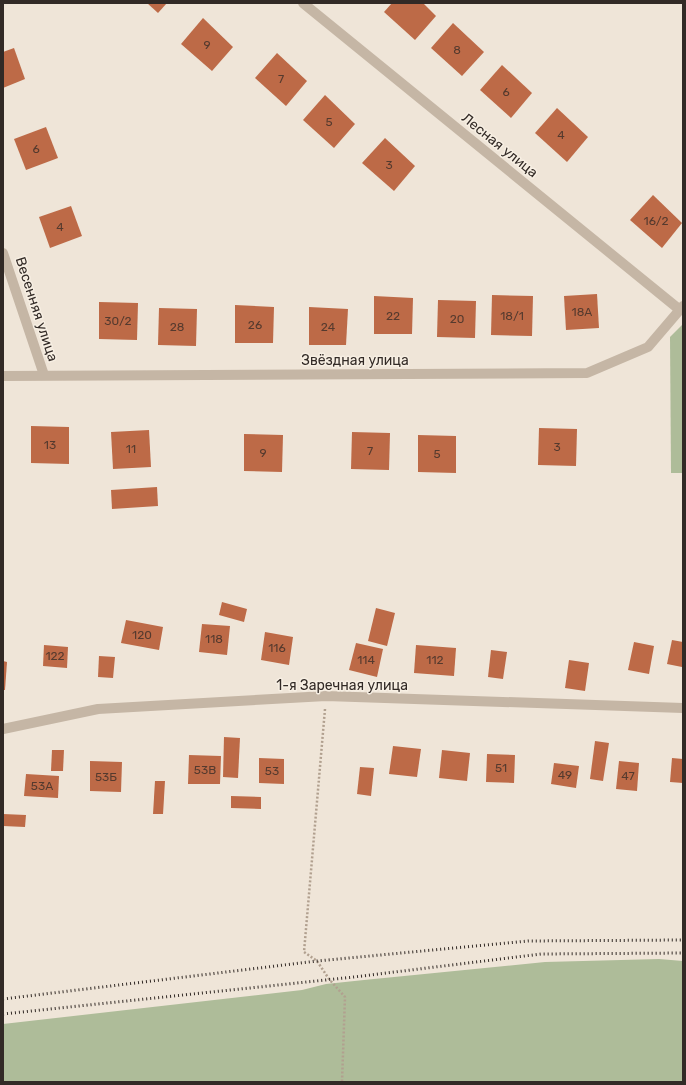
<svg xmlns="http://www.w3.org/2000/svg" width="686" height="1085" viewBox="0 0 686 1085" font-family="Rubik,sans-serif">
<style>
.green{fill:#aebc99}
.building{fill:#bd6a47}
.lines{fill:none;stroke-linecap:round;stroke-linejoin:round}
.path{stroke:#b1a08f;stroke-width:2.5;stroke-dasharray:2 2;stroke-linecap:butt}
.street{stroke:#c5b6a5;stroke-width:10}
.rail{stroke:#322a26;stroke-width:3;stroke-dasharray:1 3;stroke-linecap:butt}
.labels{text-anchor:middle;stroke-width:3;stroke-linejoin:round;paint-order:stroke}
.number-label{font-size:12px;fill:#553a2e}
.street-label{font-size:14px;fill:#322a26;stroke:#f7efe3}
</style>
<rect width="100%" height="100%" fill="#efe5d8"/>
<g class="green">
<path d="M683 324V473H671L670 337Z"/>
<path d="M659 959 683 961V1082H3V1024L302 990 326 984 364 980 545 962Z"/>
</g>
<g class="building">
<path d="M147 3H167L158 13Z"/>
<path d="M392 3H423L436 16 415 40 384 12Z"/>
<path d="M203 18 233 47 212 71 181 44Z"/>
<path d="M453 23 484 52 462 76 431 48Z"/>
<path d="M14 48 25 79 3 88V52Z"/>
<path d="M277 53 307 81 286 106 255 78Z"/>
<path d="M502 65 532 93 511 118 480 90Z"/>
<path d="M325 95 355 124 334 148 303 120Z"/>
<path d="M557 108 588 137 567 162 535 133Z"/>
<path d="M46 127 58 158 26 170 14 139Z"/>
<path d="M385 138 415 166 394 191 362 163Z"/>
<path d="M653 195 682 223 662 248 630 220Z"/>
<path d="M71 206 82 236 50 248 39 217Z"/>
<path d="M597 294 599 328 566 330 564 296Z"/>
<path d="M492 295 533 296 532 336 491 335Z"/>
<path d="M374 296 413 298 412 334H374Z"/>
<path d="M438 300 476 301 475 338 437 337Z"/>
<path d="M99 302 138 303 137 340 99 339Z"/>
<path d="M235 305 274 307 273 343H235Z"/>
<path d="M309 307 348 309 346 345H309Z"/>
<path d="M159 308 197 309 196 346 158 345Z"/>
<path d="M31 426 69 427V464L31 463Z"/>
<path d="M539 428 577 429 576 466 538 465Z"/>
<path d="M149 430 151 467 113 469 111 432Z"/>
<path d="M352 432 390 433 389 470 351 469Z"/>
<path d="M244 434 283 435 282 472 244 471Z"/>
<path d="M418 435 456 436V473L418 472Z"/>
<path d="M157 487 158 506 112 509 111 490Z"/>
<path d="M222 602 247 609 244 622 219 615Z"/>
<path d="M376 608 395 613 387 646 368 641Z"/>
<path d="M126 620 163 627 159 650 121 643Z"/>
<path d="M202 624 230 626 227 655 199 652Z"/>
<path d="M265 632 293 637 289 665 261 660Z"/>
<path d="M672 640 683 642 682 667 667 664Z"/>
<path d="M634 642 654 646 649 674 628 670Z"/>
<path d="M356 643 383 649 377 677 349 670Z"/>
<path d="M44 645 68 647 67 668 43 666Z"/>
<path d="M416 645 456 648 454 676 414 673Z"/>
<path d="M491 650 507 652 503 679 488 677Z"/>
<path d="M99 656 115 657 113 678 98 677Z"/>
<path d="M569 660 589 663 585 691 565 688Z"/>
<path d="M3 661 7 662 5 690H3Z"/>
<path d="M224 737 240 738 238 778 223 777Z"/>
<path d="M595 741 609 743 603 781 590 779Z"/>
<path d="M393 746 421 749 417 777 389 774Z"/>
<path d="M52 750H64L63 771H51Z"/>
<path d="M442 750 470 753 467 781 439 778Z"/>
<path d="M487 754 515 755 514 783 486 782Z"/>
<path d="M189 755 221 756 220 784H188Z"/>
<path d="M259 758 284 759V784L259 783Z"/>
<path d="M672 758 683 759V783L670 782Z"/>
<path d="M90 761 122 762 121 792 90 791Z"/>
<path d="M619 761 639 763 637 791 616 789Z"/>
<path d="M554 763 579 766 576 788 551 784Z"/>
<path d="M360 767 374 768 371 796 357 794Z"/>
<path d="M26 774 59 776 58 798 24 796Z"/>
<path d="M155 781H165L163 814H153Z"/>
<path d="M231 796 261 797V809L231 808Z"/>
<path d="M3 814 26 815 25 827 3 826Z"/>
</g>
<g class="lines">
<path class="path" d="M325 709 304 952 317 961 329 979 345 997 342 1082"/>
<g class="street">
<path d="M303 3 680 310"/>
<path d="M3 253 44 375"/>
<path d="M3 376 587 373 648 347 683 306"/>
<path d="M3 729 98 709 326 696 683 708"/>
</g>
<g class="rail">
<path d="M3 999 317 961 528 941 683 940"/>
<path d="M3 1014 354 977 541 954 683 953"/>
</g>
</g>
<g class="labels">
<g class="number-label">
<text x="207" y="49">9</text>
<text x="457" y="54">8</text>
<text x="281" y="83">7</text>
<text x="506" y="96">6</text>
<text x="329" y="126">5</text>
<text x="561" y="139">4</text>
<text x="36" y="153">6</text>
<text x="389" y="169">3</text>
<text x="656" y="225">16/2</text>
<text x="60" y="231">4</text>
<text x="582" y="316">18А</text>
<text x="393" y="320">22</text>
<text x="512" y="320">18/1</text>
<text x="457" y="323">20</text>
<text x="118" y="325">30/2</text>
<text x="255" y="329">26</text>
<text x="177" y="331">28</text>
<text x="328" y="331">24</text>
<text x="50" y="449">13</text>
<text x="557" y="451">3</text>
<text x="131" y="453">11</text>
<text x="370" y="455">7</text>
<text x="263" y="457">9</text>
<text x="437" y="458">5</text>
<text x="142" y="639">120</text>
<text x="214" y="643">118</text>
<text x="277" y="652">116</text>
<text x="55" y="660">122</text>
<text x="366" y="664">114</text>
<text x="435" y="664">112</text>
<text x="501" y="772">51</text>
<text x="205" y="774">53В</text>
<text x="272" y="775">53</text>
<text x="565" y="779">49</text>
<text x="628" y="780">47</text>
<text x="106" y="781">53Б</text>
<text x="42" y="790">53А</text>
</g>
<g class="street-label">
<text transform="translate(500 145) rotate(39)" y="5">Лесная улица</text>
<text transform="translate(37 309) rotate(72)" y="5">Весенняя улица</text>
<text x="355" y="365">Звёздная улица</text>
<text x="342" y="690">1-я Заречная улица</text>
</g>
</g>
<rect width="686" height="1085" fill="none" stroke="#322a26" stroke-width="8"/>
</svg>
